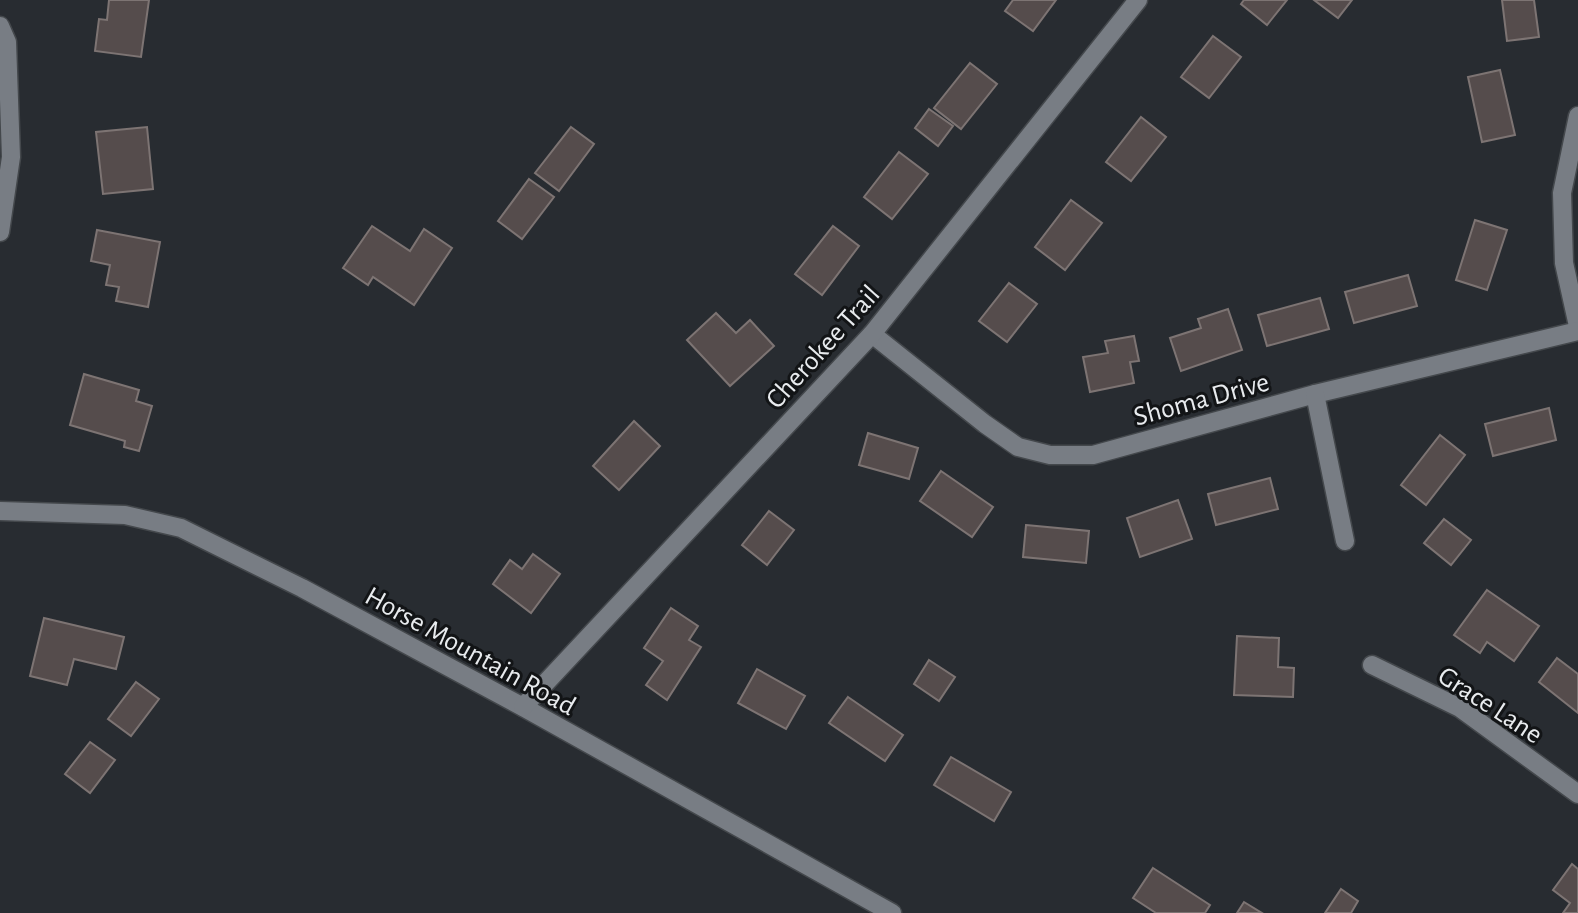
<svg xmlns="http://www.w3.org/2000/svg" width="1578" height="913" viewBox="0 0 1578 913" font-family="'Alegreya Sans',sans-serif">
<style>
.building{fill:#554c4c;stroke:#7d7473;stroke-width:2}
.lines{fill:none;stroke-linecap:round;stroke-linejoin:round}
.minor-casing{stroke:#44484c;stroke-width:21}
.minor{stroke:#787d84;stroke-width:18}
.labels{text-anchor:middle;stroke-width:6;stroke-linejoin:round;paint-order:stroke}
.street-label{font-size:28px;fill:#e8ebee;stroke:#121416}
</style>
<rect width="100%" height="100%" fill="#282c31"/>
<g class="building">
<path d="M109 0H149L141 57 95 51 99 19 107 20Z"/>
<path d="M1013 0H1056L1033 31 1005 11Z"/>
<path d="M1244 0H1287L1267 25 1241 4Z"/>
<path d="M1314 0H1352L1338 18Z"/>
<path d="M1502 0H1534L1539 37 1507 41Z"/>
<path d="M1213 36 1241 57 1209 98 1181 77Z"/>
<path d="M970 63 997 84 961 129 934 108Z"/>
<path d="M1500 70 1515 135 1482 142 1468 77Z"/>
<path d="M929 109 953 126 938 146 915 128Z"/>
<path d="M1141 117 1166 137 1131 181 1106 162Z"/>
<path d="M147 127 153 189 103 194 96 132Z"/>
<path d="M571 127 594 144 559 191 535 173Z"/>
<path d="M899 152 928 174 892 219 864 197Z"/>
<path d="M529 179 554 197 522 239 498 221Z"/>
<path d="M1071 200 1102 223 1065 270 1035 247Z"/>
<path d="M1475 220 1507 230 1487 290 1456 280Z"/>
<path d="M372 226 410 251 424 229 452 248 414 305 373 277 368 285 343 268Z"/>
<path d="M833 226 859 246 822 295 795 274Z"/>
<path d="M97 230 160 242 148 307 116 301 119 287 106 285 110 265 91 261Z"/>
<path d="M1408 275 1417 306 1354 323 1345 292Z"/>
<path d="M1009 283 1037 304 1007 342 979 321Z"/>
<path d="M1320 298 1329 329 1267 346 1258 315Z"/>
<path d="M1228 309 1242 350 1181 371 1170 338 1201 328 1198 319Z"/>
<path d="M716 313 736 333 750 320 774 346 730 386 687 340Z"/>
<path d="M1134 336 1139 361 1130 362 1134 383 1090 392 1083 357 1108 353 1105 341Z"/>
<path d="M84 374 139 390 136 401 152 406 139 451 124 447 125 441 70 425Z"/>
<path d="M1549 408 1556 440 1493 456 1485 424Z"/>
<path d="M634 421 660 446 619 490 593 466Z"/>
<path d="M868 433 918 448 909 479 859 465Z"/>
<path d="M1440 435 1465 455 1426 505 1401 485Z"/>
<path d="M941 471 993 507 972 537 920 501Z"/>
<path d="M1270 478 1278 509 1216 525 1208 494Z"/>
<path d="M1178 500 1192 539 1140 557 1127 518Z"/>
<path d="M769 511 794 530 767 565 742 545Z"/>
<path d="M1444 519 1471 540 1451 565 1424 543Z"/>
<path d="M1026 525 1089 531 1086 563 1023 557Z"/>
<path d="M533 554 560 574 531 613 493 584 510 560 522 569Z"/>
<path d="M1487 590 1539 626 1514 661 1487 642 1480 653 1454 635Z"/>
<path d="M671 608 698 626 689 640 701 647 667 700 646 685 663 661 644 648Z"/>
<path d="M44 618 124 637 116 669 74 659 67 685 30 676Z"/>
<path d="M1237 636 1279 638 1278 667 1294 668 1293 697 1234 695Z"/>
<path d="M1557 658 1578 674V713L1539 682Z"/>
<path d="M929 660 955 677 939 701 914 684Z"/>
<path d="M757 669 805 696 786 729 738 703Z"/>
<path d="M136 682 159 699 131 736 108 719Z"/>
<path d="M848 697 903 735 885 761 829 723Z"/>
<path d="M90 742 115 760 90 793 65 774Z"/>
<path d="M951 757 1011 792 994 821 934 785Z"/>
<path d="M1572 864 1578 869V913H1563L1570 903 1553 890Z"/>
<path d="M1153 868 1210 905 1205 913H1156L1133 898Z"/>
<path d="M1341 889 1358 901 1351 913H1325Z"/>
<path d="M1244 902 1262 913H1237Z"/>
</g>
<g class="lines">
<g class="minor-casing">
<g id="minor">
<path d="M0 26 7 42 11 157 0 232"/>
<path d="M1578 116 1562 193 1564 263 1578 326"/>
<path d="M872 334 985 424 1018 447 1050 455H1093L1315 394 1578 331"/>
<path d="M1315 394 1345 541"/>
<path d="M0 511 125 515 181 528 302 588 523 707 892 913"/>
<path d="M1372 665 1460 708 1578 794"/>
<path d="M523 707 872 334 1138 0"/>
</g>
</g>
<use href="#minor" class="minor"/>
</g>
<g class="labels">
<g class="street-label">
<text transform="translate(822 346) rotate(-48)" y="10">Cherokee Trail</text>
<text transform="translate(1201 398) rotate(-15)" y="10">Shoma Drive</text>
<text transform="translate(471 650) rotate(29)" y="10">Horse Mountain Road</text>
<text transform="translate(1491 704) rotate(33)" y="10">Grace Lane</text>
</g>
</g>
</svg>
